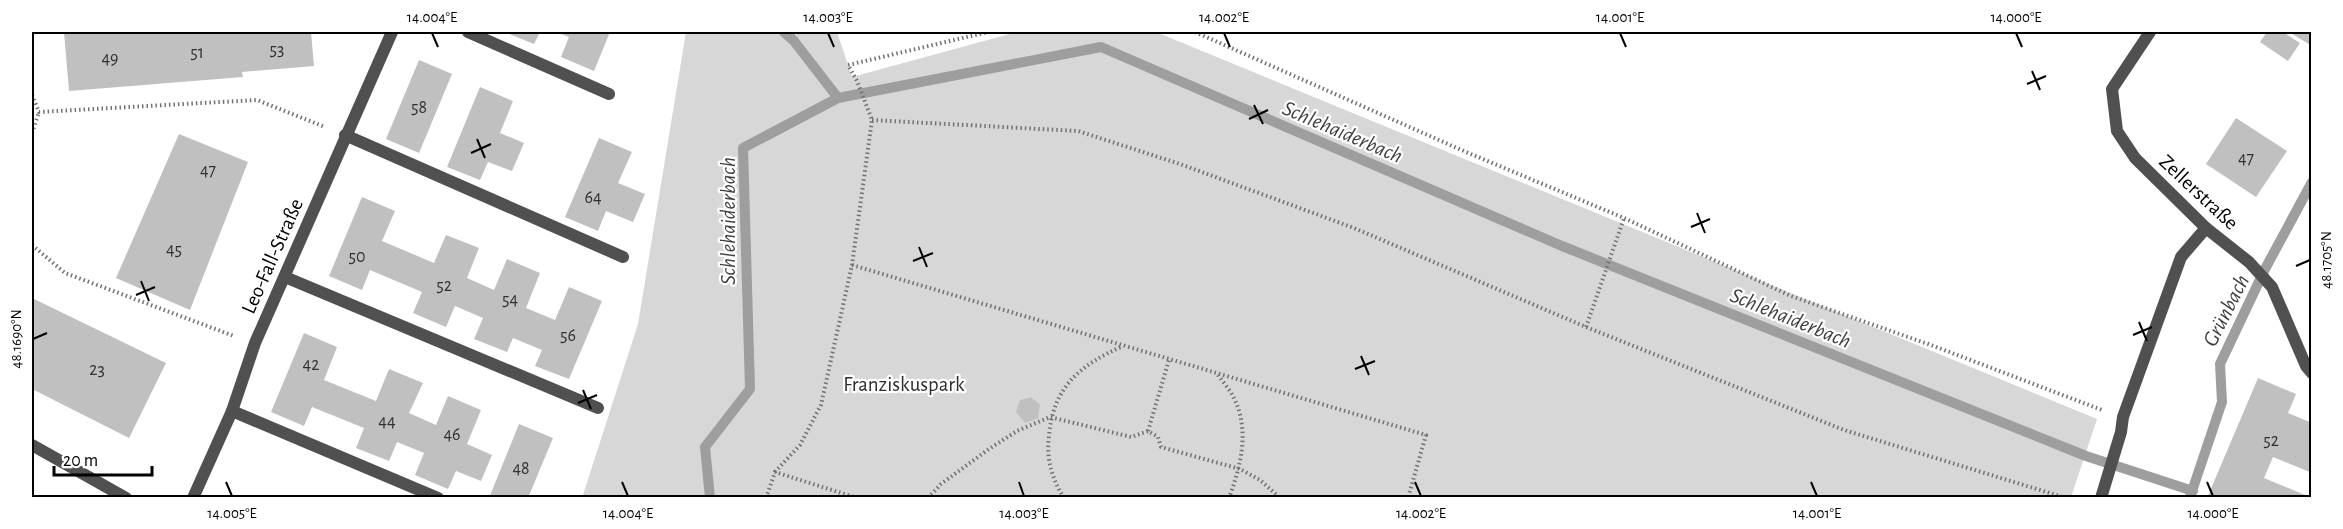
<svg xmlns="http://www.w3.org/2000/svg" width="2343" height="529" viewBox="0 0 2343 529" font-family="'Alegreya Sans',sans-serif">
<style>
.green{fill:#d7d7d7}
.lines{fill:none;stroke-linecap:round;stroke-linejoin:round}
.stream{stroke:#9e9e9e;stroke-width:10}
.building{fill:#c0c0c0}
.path{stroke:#727272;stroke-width:4;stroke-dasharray:1.5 3;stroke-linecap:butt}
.service{stroke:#505050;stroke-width:12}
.minor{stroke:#505050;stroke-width:12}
.ticks{fill:none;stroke:#000;stroke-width:2}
.labels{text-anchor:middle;stroke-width:4.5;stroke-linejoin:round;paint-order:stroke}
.number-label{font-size:18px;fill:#303030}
.street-label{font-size:21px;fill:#000;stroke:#fff}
.park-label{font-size:21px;fill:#2e2e2e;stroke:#fff}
.water-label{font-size:22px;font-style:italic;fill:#3f3f3f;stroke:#fff}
.neatline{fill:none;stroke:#000;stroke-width:2}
.ticks-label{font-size:15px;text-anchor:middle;fill:#000}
</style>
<rect width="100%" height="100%" fill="#fff"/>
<path class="green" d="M686 32H837L852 77 1017 32H1156L2097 419 2071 497 582 498 638 324Z"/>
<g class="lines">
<g class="stream">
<path d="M784 32 794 41 838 98"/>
<path d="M2190 497 2222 402 2220 364 2265 269 2312 182"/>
<path d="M710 498 705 447 750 389 743 148 838 98 1101 47 1562 246 2086 456 2193 491"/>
</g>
</g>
<g class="building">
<path d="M64 32H311L314 66 242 72 243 77 69 91Z"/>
<path d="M504 32H540L534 44Z"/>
<path d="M556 32H610L594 71 561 57 569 37Z"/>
<path d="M2267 32H2283L2300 43 2288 61 2260 42Z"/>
<path d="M2289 32H2312V46Z"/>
<path d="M419 60 452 74 419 153 386 139Z"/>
<path d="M480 87 513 101 500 133 524 143 512 171 488 162 480 180 447 167Z"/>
<path d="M2236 118 2287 151 2256 197 2206 164Z"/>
<path d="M179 134 248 162 190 310 116 278Z"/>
<path d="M599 138 632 152 618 183 645 194 633 222 606 211 598 231 565 217Z"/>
<path d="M362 197 395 211 382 241 434 263 446 235 479 248 467 278 494 290 507 259 540 273 526 308 555 320 569 287 602 301 569 379 535 366 542 350 513 338 507 352 474 339 483 318 455 306 446 327 413 313 422 292 370 270 362 290 329 276Z"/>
<path d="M32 298 166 363 129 438 32 389Z"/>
<path d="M304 333 337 347 324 380 376 401 389 369 423 383 409 413 436 425 448 396 481 410 467 444 492 455 481 481 456 471 448 489 415 475 424 453 397 442 389 461 356 448 364 428 312 407 304 426 271 412Z"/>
<path d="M2258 378 2296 394 2288 413 2312 423V473L2273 457 2264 478 2305 495 2304 498H2207Z"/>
<path d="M1031 397 1040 405 1038 418 1025 423 1016 412 1020 400Z"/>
<path d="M519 424 553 438 528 498H489Z"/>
</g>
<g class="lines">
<g class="path">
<path d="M1195 32 1466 152 1624 218 1791 296 1931 345 2102 410"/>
<path d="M32 95 39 112 257 100 325 127"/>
<path d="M872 120 1078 131 1180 164 1354 228 1586 327 1844 430 2066 498"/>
<path d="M32 133 39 112"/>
<path d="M32 245 65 273 234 336"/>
<path d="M852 265 1426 435 1408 498"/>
<path d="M1586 327 1624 218"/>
<path d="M1218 375C1223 382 1230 390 1234 398 1250 431 1241 465 1229 498"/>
<path d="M1148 431 1169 360"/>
<path d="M775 472 800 445 821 405 852 265 872 120 857 81 848 65 988 32"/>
<path d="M766 498 775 472 857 498"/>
<path d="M928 498 941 484 989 449 1017 431 1050 417 1131 437 1148 431 1158 437 1161 447 1240 469 1260 480 1280 498"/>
<path d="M1064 498C1052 479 1046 459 1049 436 1053 387 1080 365 1123 346"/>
</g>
<g class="service">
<path d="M468 32 609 94"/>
<path d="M345 135 623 257"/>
<path d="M285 277 598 408"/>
<path d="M232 411 438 498"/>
</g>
<g class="minor">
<path d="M2150 32 2112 89 2117 131 2135 158 2206 228 2249 262 2272 287 2306 366 2312 373"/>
<path d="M32 445 126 498"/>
<path d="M193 498 232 411 255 343 392 32"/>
<path d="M2101 498 2121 432 2123 417 2181 257 2206 228"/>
</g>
</g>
<path class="ticks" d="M432 33 438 47M828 33 834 47M1224 33 1230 47M1620 33 1626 47M2016 33 2022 47M2032 71 2040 90M2027 84 2046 76M1254 105 1263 124M1249 119 1268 110M477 139 485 158M471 153 491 144M1697 213 1705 233M1691 227 1710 219M919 247 927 267M913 261 933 253M2296 266 2310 260M141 281 149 301M136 295 155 287M2139 322 2147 341M2133 335 2152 327M33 339 47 333M1361 356 1369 375M1355 369 1375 361M583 390 591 409M578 403 597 395M226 482 232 496M622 482 628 496M1019 482 1024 496M1415 482 1421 496M1811 482 1817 496M2207 482 2213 496"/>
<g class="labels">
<g class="number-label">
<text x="277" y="55">53</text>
<text x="197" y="58">51</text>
<text x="110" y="64">49</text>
<text x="419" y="113">58</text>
<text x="2246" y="164">47</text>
<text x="208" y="176">47</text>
<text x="593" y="203">64</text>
<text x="174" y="255">45</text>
<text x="357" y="262">50</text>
<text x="444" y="291">52</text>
<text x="510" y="305">54</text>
<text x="568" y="341">56</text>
<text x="311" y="370">42</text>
<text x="97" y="375">23</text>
<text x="387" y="427">44</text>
<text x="452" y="440">46</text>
<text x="2271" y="446">52</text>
<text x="521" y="474">48</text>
</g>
<g class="street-label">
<text transform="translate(2199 192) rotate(43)" y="7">Zellerstraße</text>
<text transform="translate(272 256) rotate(-66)" y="7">Leo-Fall-Straße</text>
</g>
<g class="park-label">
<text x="904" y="391">Franziskuspark</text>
</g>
<g class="water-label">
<text transform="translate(1343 131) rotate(23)" y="8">Schlehaiderbach</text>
<text transform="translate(727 221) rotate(-90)" y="8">Schlehaiderbach</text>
<text transform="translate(2225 310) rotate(-63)" y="8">Grünbach</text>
<text transform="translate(1791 317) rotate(22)" y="8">Schlehaiderbach</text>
</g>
</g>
<rect width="2343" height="529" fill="none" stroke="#ffffff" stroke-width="66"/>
<path d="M54 466v9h98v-9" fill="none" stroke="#000000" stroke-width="3"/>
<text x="63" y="466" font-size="18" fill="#000000" stroke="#ffffff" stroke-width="4.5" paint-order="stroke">20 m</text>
<rect x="33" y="33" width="2277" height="463" class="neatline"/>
<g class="ticks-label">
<text x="432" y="22">14.004°E</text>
<text x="828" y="22">14.003°E</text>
<text x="1224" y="22">14.002°E</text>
<text x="1620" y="22">14.001°E</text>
<text x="2016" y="22">14.000°E</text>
<text transform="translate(2326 260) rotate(-90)" y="5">48.1705°N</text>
<text transform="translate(16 339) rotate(-90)" y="5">48.1690°N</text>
<text x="232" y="518">14.005°E</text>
<text x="628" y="518">14.004°E</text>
<text x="1024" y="518">14.003°E</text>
<text x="1421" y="518">14.002°E</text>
<text x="1817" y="518">14.001°E</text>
<text x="2213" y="518">14.000°E</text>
</g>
</svg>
